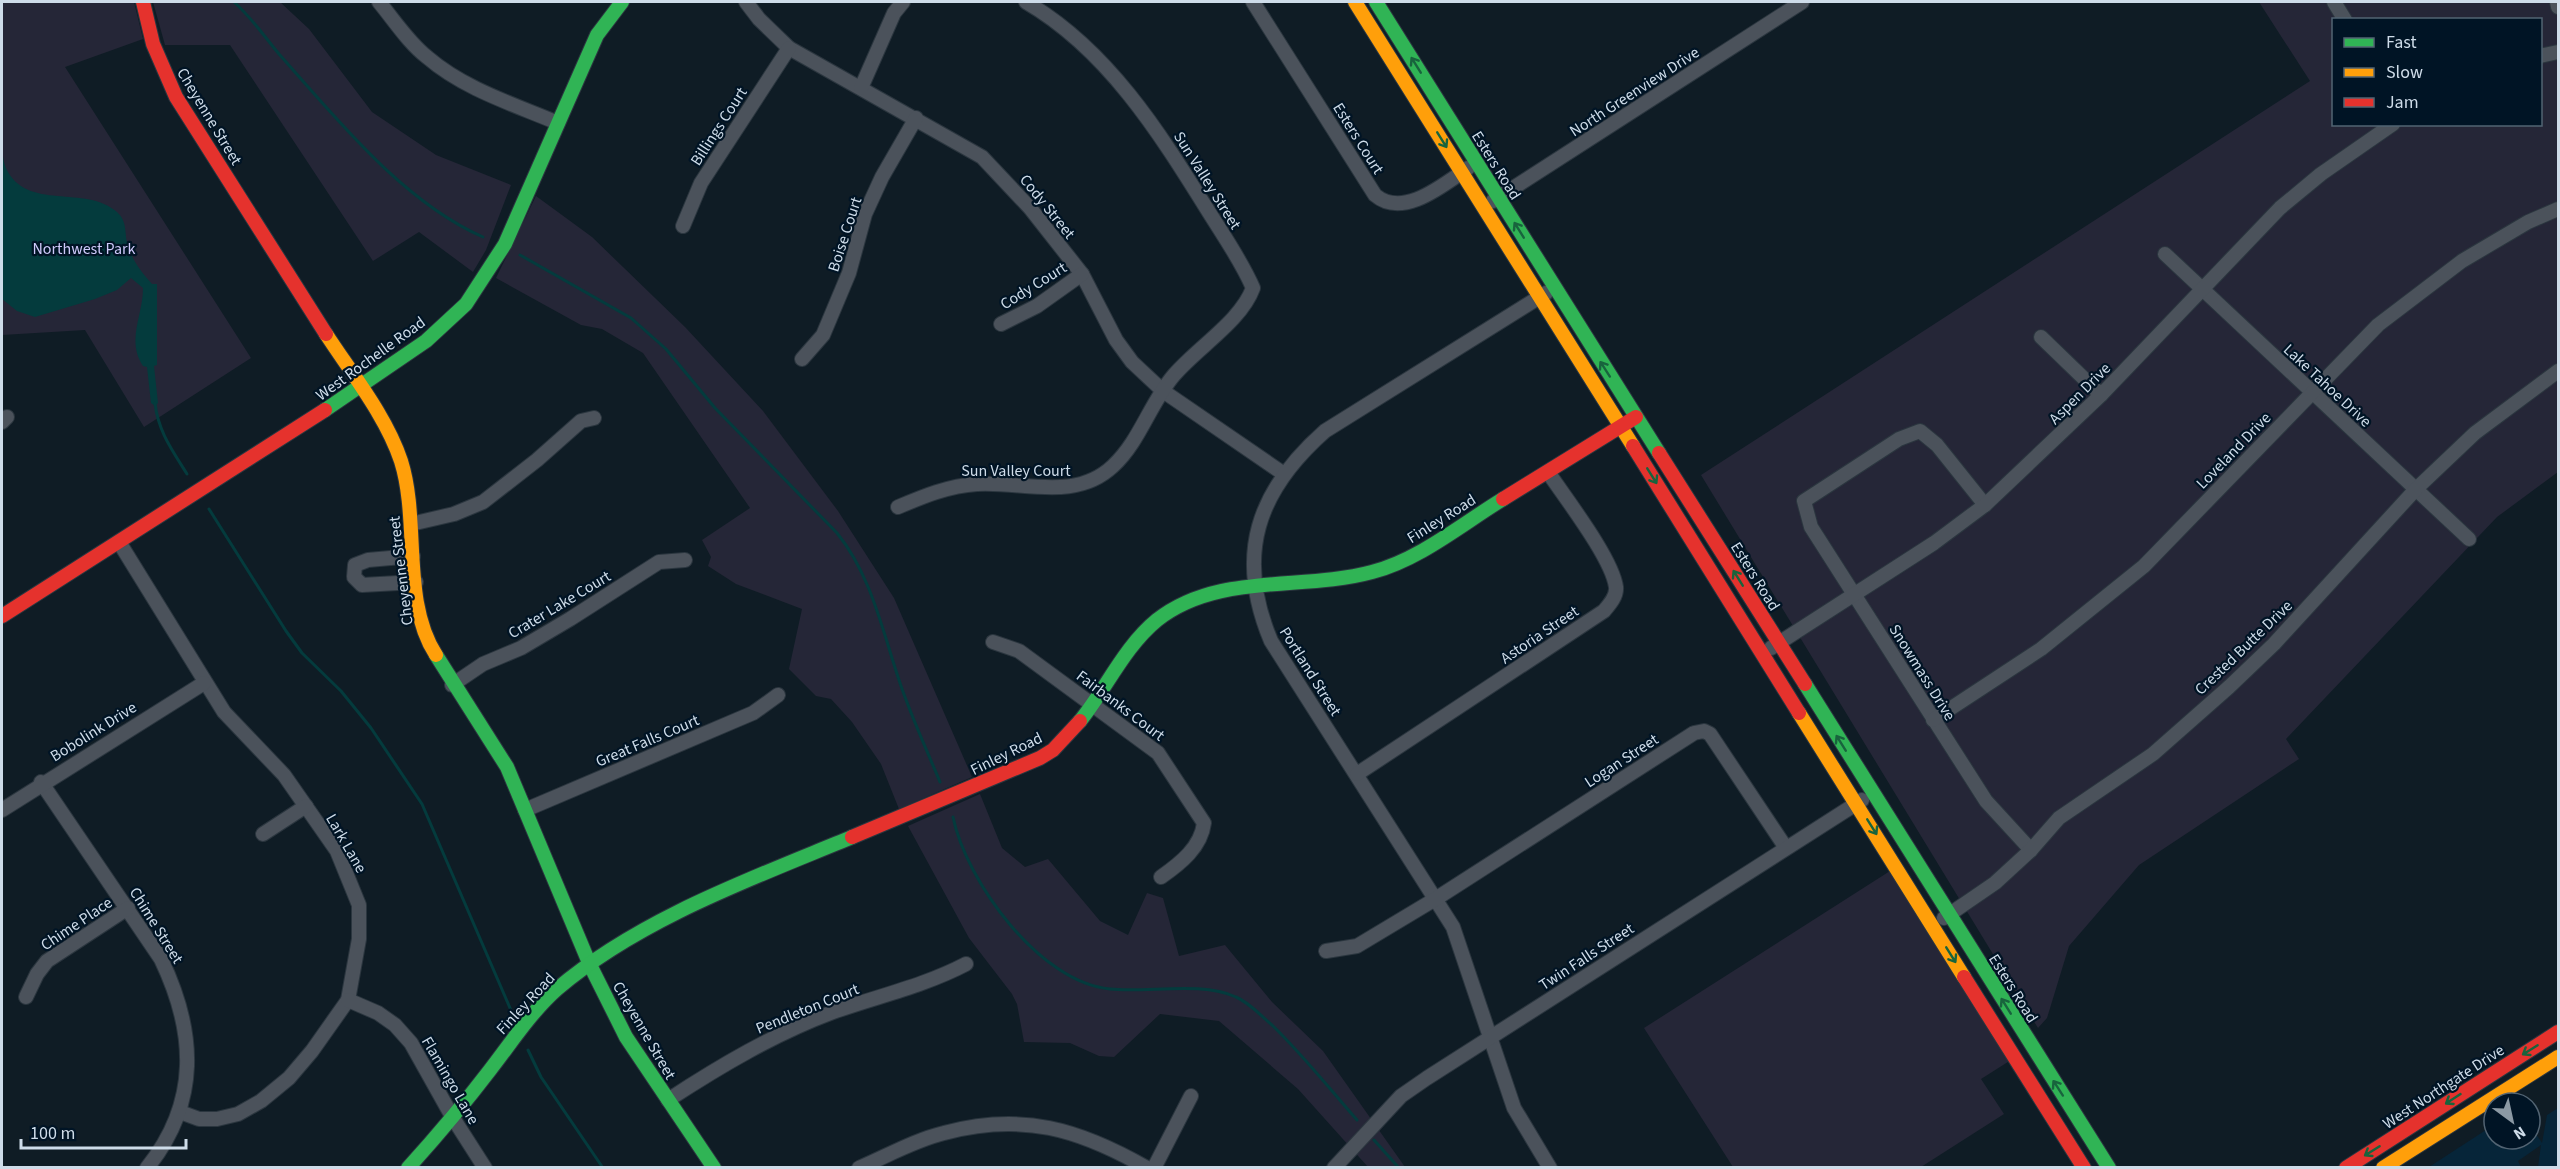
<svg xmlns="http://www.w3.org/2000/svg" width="2560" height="1169" viewBox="0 0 2560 1169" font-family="'Source Sans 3',sans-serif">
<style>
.built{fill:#062539}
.green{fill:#252637;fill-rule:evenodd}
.water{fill:#043b3d}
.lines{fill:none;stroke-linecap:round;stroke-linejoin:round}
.stream{stroke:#043b3d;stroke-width:3}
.street-casing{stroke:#2b363f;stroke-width:16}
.fast-casing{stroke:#2b363f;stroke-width:16}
.slow-casing{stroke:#2b363f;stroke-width:16}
.jam-casing{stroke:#2b363f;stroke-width:16}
.street{stroke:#4b525b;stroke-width:14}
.fast{stroke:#30b455;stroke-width:14}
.slow{stroke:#ff9f0a;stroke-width:14}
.jam{stroke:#e5322d;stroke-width:14}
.oneway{stroke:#18643d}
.labels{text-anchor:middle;stroke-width:4.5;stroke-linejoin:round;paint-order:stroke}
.street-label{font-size:16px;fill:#cedce9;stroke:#001425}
.park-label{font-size:16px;fill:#cecafa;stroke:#001425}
</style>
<rect width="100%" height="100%" fill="#0f1c25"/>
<path class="built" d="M2558 1108V1167H2538L2541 1145 2518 1161 2521 1167H2429L2489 1128 2494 1127V1139H2530V1125L2542 1143 2547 1115Z"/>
<g class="green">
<path d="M2 2H134L143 39 65 67 251 358 144 427 85 330 2 335Z"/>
<path d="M153 2H280L309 29 372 112 436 155 511 185 486 250 473 272 419 232 373 261 230 45H165Z"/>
<path d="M2259 2H2558V472L2497 517 2286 739 2299 759 2139 865 2069 946 2047 1018 2038 1028 1701 475 2310 81ZM2334 20H2540V124H2334Z"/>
<path d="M536 196 592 237 685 327 763 411 838 511 894 598 972 777 899 809 881 764 852 722 831 699 816 696 789 669 802 609 736 584 708 566 711 557 702 540 750 508 643 353 602 329 581 325 496 278Z"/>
<path d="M980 794 1002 848 1025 867 1048 859 1100 921 1128 935 1147 893 1163 898 1179 956 1225 945 1272 1002 1323 1051 1405 1167H1368L1298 1089 1219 1021 1160 1014 1114 1057 1099 1056 1070 1043 1024 1042 1017 1004 1012 994 969 938 908 826Z"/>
<path d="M1890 871 2011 1060 1981 1079 2004 1114 1921 1167H1733L1644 1028Z"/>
</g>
<path class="water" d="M2 132C3 144 1 156 6 168 26 212 86 184 117 212 128 222 124 233 128 246 132 260 142 273 152 284H157V365L154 366 158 403 155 406 151 403 147 367 143 366C126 340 143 316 143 288L131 278 117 290 95 299 35 317 17 311 2 299Z"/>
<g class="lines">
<g class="stream">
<path d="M234 2C251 17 264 36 279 54 336 118 403 202 483 237"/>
<path d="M520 255 631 318 666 349 715 408 837 533C871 575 882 629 899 680 910 714 926 748 940 782"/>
<path d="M155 403C158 431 172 450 187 474"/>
<path d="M209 509 286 631 302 653 341 691 371 728 422 804 513 1015"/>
<path d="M953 817C966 881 1040 983 1110 989 1148 993 1201 981 1236 997 1250 1003 1261 1016 1272 1025 1303 1055 1328 1087 1357 1120"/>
<path d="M528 1050 541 1077 603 1168"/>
<path d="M1374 1140 1399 1168"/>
</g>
<g class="street-casing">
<g id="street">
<path d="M379 2C394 20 408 42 427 57 464 89 513 104 558 123"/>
<path d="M746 2 759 19 789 48 982 157 1030 208 1082 274 1116 340 1132 362 1163 391 1284 474"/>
<path d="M1253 2 1375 195C1403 219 1443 185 1468 168"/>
<path d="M2334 2 2345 20"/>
<path d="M2557 2 2558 7"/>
<path d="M2540 56 2558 52"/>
<path d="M861 88 894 13 903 2"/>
<path d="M1493 201 1802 2"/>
<path d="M683 226 701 183 789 48"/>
<path d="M2165 254 2469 539"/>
<path d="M1546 293 1325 431C1257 491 1235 555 1271 641L1453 927 1514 1108 1550 1168"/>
<path d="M1001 324 1037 306 1082 274"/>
<path d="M2041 337 2101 395"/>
<path d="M802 359 823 335 849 273 865 214 882 177 916 118"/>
<path d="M2 422 7 417"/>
<path d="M1985 505 1937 445 1920 431 1899 439 1804 501 1811 527 1986 801 2031 850"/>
<path d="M898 507C924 496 948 486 977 484 1023 481 1075 502 1113 466 1140 441 1150 403 1174 375 1198 347 1241 321 1253 288 1241 260 1223 235 1207 209 1159 132 1107 49 1026 2"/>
<path d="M411 524 454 514 483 502 537 460 581 421 594 418"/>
<path d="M119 542 224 712 284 775 337 851 359 905V939L348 1000 312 1051 289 1078 261 1101 238 1114 217 1119H199L180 1112"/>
<path d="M413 556 368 560 355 565 354 577 362 585 416 582"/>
<path d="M993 642 1019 651 1158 753 1204 823C1201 847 1181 863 1161 877"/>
<path d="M1771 648 1934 543 1985 505 2101 395 2280 208 2321 174 2393 124"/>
<path d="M452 685 483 664 521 648 570 619 659 562 685 560"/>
<path d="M1933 720 2041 649 2144 566 2378 325 2462 261 2528 222 2558 209"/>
<path d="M1357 774 1604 611C1610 604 1617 596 1616 587 1612 558 1566 499 1548 472"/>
<path d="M41 782 161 959C196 1032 200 1102 147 1168"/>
<path d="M2 810 204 683"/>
<path d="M525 810 753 713 778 695"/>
<path d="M263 834 306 806"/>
<path d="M1944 918 1995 883 2031 850 2059 818 2153 754 2229 687 2274 644 2416 489 2475 433 2558 371"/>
<path d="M1326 951 1357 946 1437 898 1694 733 1704 731 1710 734 1786 848"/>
<path d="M26 997 37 974 47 961 128 908"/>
<path d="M348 1000 378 1013 395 1025 411 1043 453 1118 485 1168"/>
<path d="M668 1100C720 1066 774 1034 833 1012 878 996 924 986 966 964"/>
<path d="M859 1168C887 1156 915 1140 944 1133 1022 1112 1079 1129 1147 1168"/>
<path d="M1154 1168 1191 1096"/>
<path d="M1334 1168 1401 1096 1427 1078 1862 800"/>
</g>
</g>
<g class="fast-casing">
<g id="fast">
<path d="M1376 2 1659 453"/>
<path d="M325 410 426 341 466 304 505 244 597 35 622 2"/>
<path d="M436 655 507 767 590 965 626 1037 714 1168"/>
<path d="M1805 684 2109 1168"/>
<path d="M1080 721C1106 689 1124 647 1157 620 1218 572 1302 591 1372 572 1419 560 1462 524 1503 499"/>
<path d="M408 1168C437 1136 464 1104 490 1070 511 1043 531 1012 557 989 639 919 753 878 852 837"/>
</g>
</g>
<g class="slow-casing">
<g id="slow">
<path d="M1355 2 1633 446"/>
<path d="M326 334C352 374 386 416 401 461 420 521 401 601 436 655"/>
<path d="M1799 713 1964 977"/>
<path d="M2383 1168 2558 1057"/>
</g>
</g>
<g class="jam-casing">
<g id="jam">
<path d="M143 2 153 44 176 97 326 334"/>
<path d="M1633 446 1799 713"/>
<path d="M1659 453 1805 684"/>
<path d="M1503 499 1636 417"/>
<path d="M2 616 325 410"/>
<path d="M852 837 1040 758 1053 750 1080 721"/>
<path d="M1964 977 2084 1168"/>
<path d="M2346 1168 2558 1032"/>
</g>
</g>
<use href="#street" class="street"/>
<use href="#fast" class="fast"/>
<use href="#slow" class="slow"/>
<use href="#jam" class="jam"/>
</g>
<defs><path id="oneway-shaft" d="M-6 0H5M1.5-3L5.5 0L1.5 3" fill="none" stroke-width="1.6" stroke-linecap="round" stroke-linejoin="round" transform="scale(1.5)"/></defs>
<g class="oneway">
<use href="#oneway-shaft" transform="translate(1416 65) rotate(-122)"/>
<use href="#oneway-shaft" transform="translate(1442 140) rotate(58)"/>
<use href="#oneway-shaft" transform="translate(1519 230) rotate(-122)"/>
<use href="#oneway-shaft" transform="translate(1605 369) rotate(-123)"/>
<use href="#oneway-shaft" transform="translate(1652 476) rotate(58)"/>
<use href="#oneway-shaft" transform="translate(1738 578) rotate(-122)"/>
<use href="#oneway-shaft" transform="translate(1841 743) rotate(-122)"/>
<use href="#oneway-shaft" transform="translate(1872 827) rotate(58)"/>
<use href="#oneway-shaft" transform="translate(1951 955) rotate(58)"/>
<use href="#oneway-shaft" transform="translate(2006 1006) rotate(-122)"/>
<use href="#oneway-shaft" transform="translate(2530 1050) rotate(148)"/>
<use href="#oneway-shaft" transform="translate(2058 1088) rotate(-123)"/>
<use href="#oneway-shaft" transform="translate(2453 1099) rotate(147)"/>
<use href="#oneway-shaft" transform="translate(2372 1151) rotate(148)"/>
</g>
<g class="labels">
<g class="street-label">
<text transform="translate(1634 91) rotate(-33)" y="6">North Greenview Drive</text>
<text transform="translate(210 116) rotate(59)" y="6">Cheyenne Street</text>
<text transform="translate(718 126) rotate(-57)" y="6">Billings Court</text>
<text transform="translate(1359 138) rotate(58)" y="6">Esters Court</text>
<text transform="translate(1497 165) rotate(58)" y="6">Esters Road</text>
<text transform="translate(1208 180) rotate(58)" y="6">Sun Valley Street</text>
<text transform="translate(1048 206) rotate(51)" y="6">Cody Street</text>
<text transform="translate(844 234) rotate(-72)" y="6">Boise Court</text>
<text transform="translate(1033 285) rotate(-32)" y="6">Cody Court</text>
<text transform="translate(370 358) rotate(-36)" y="6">West Rochelle Road</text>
<text transform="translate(2328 385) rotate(43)" y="6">Lake Tahoe Drive</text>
<text transform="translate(2079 393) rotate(-45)" y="6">Aspen Drive</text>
<text transform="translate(2233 450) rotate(-46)" y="6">Loveland Drive</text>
<text x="1016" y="476">Sun Valley Court</text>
<text transform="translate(1441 518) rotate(-32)" y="6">Finley Road</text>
<text transform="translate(400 571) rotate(-97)" y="6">Cheyenne Street</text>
<text transform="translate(1756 576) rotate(58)" y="6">Esters Road</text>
<text transform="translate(559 604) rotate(-31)" y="6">Crater Lake Court</text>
<text transform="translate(1539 634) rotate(-34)" y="6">Astoria Street</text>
<text transform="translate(2243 647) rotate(-44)" y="6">Crested Butte Drive</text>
<text transform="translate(1311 671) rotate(58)" y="6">Portland Street</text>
<text transform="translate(1923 672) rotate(58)" y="6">Snowmass Drive</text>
<text transform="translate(1121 705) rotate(37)" y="6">Fairbanks Court</text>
<text transform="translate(93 731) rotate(-32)" y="6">Bobolink Drive</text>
<text transform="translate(647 740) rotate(-23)" y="6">Great Falls Court</text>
<text transform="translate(1006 753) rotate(-26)" y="6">Finley Road</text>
<text transform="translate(1621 760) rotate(-33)" y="6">Logan Street</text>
<text transform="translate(347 843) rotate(60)" y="6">Lark Lane</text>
<text transform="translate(76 923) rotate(-34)" y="6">Chime Place</text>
<text transform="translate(157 925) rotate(58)" y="6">Chime Street</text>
<text transform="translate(1586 956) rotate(-33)" y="6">Twin Falls Street</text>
<text transform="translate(2014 988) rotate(58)" y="6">Esters Road</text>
<text transform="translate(525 1003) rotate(-47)" y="6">Finley Road</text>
<text transform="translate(807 1008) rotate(-22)" y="6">Pendleton Court</text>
<text transform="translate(645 1030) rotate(60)" y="6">Cheyenne Street</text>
<text transform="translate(451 1080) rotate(60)" y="6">Flamingo Lane</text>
<text transform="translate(2443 1086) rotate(-33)" y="6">West Northgate Drive</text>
</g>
<g class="park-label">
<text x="84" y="254">Northwest Park</text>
</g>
</g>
<rect width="2560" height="1169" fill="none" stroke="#cedce9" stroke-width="6"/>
<rect x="2332" y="18" width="210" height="108" fill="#001425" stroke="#526473" stroke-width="1.5"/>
<rect x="2344" y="38" width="30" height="9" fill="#30b455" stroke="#526473" stroke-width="1.5"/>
<text x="2386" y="48" font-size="18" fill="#cedce9">Fast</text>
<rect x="2344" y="68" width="30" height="9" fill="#ff9f0a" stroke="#526473" stroke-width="1.5"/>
<text x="2386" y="78" font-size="18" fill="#cedce9">Slow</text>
<rect x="2344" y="98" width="30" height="9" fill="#e5322d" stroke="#526473" stroke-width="1.5"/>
<text x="2386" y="108" font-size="18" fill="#cedce9">Jam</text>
<g transform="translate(2512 1121) rotate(147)"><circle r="28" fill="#001425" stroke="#526473" stroke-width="1.5"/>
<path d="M0-4.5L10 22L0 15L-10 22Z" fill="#8b99a4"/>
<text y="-9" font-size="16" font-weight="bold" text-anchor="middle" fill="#cedce9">N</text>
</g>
<path d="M21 1139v9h165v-9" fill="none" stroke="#cedce9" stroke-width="3"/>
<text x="30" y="1139" font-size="18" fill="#cedce9" stroke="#001425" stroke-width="4.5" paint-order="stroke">100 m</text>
</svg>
